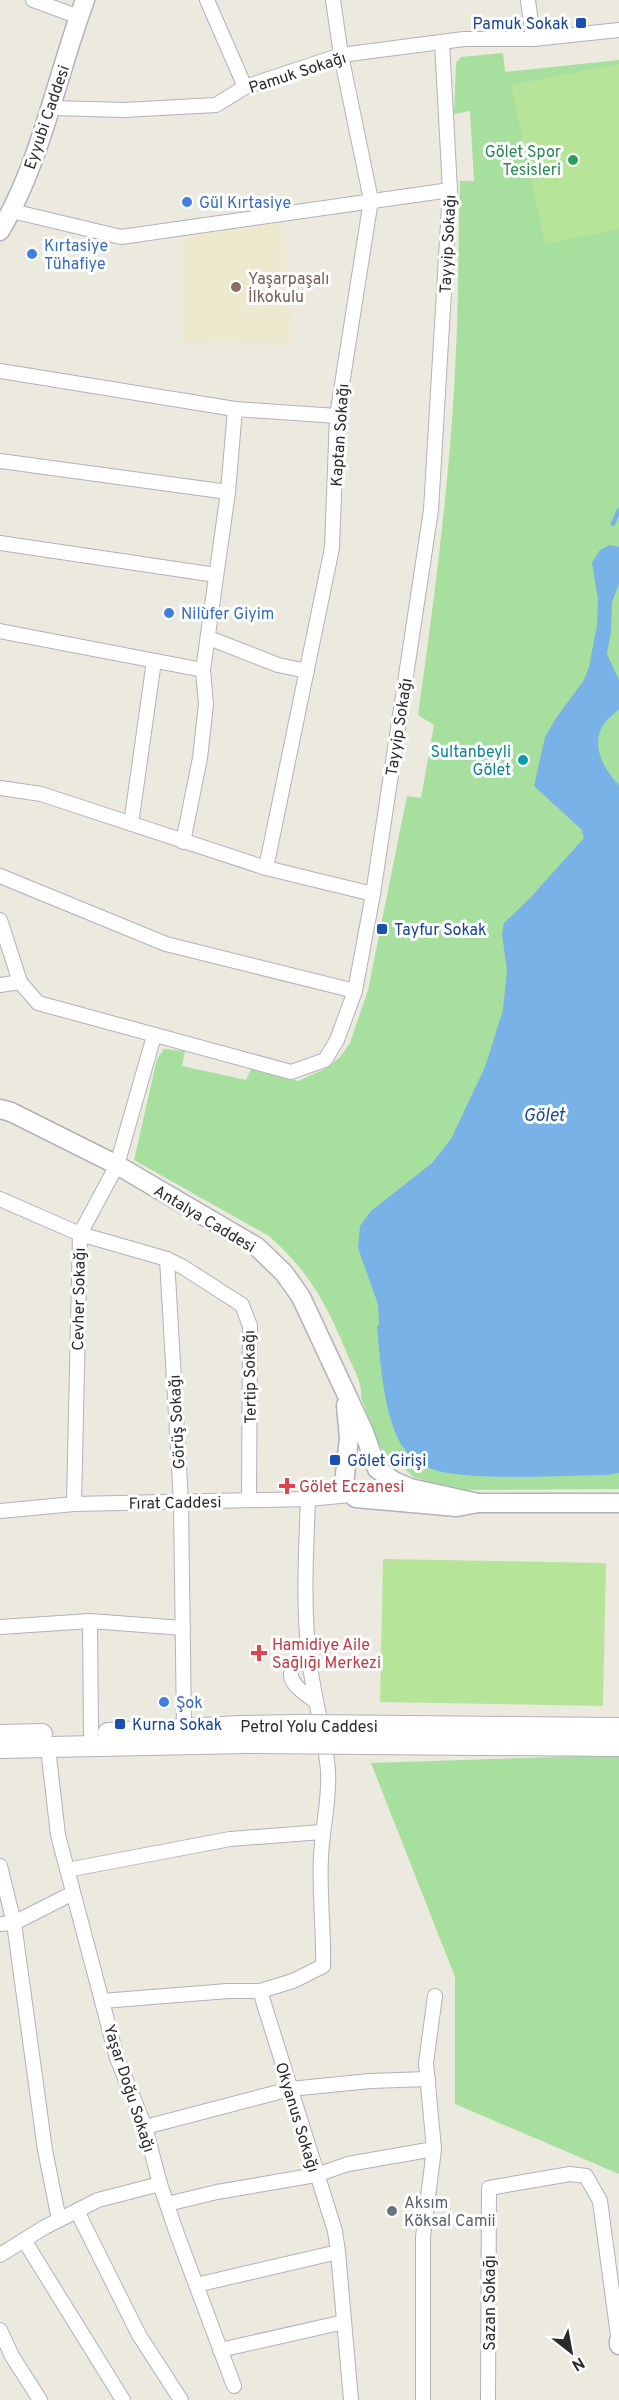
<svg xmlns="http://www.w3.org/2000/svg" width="619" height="2400" viewBox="0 0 619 2400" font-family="Overpass,sans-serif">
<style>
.education{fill:#ece9cf}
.green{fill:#a6df9e}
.pitch{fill:#b6e59a}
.water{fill:#78b2e7}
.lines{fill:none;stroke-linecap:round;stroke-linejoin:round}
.stream{stroke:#78b2e7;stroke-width:4.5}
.minor-casing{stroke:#b2b1bd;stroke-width:16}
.tertiary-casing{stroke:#b2b1bd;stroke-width:21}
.secondary-casing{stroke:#b2b1bd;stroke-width:22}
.minor{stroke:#fff;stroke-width:14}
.tertiary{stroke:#fff;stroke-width:18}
.secondary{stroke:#fff;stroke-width:20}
.secondary-bridge-casing{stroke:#b2b1bd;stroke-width:22;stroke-linecap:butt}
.secondary-bridge{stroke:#fff;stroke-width:20}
.transit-dot{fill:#1a4fb4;stroke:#fff;stroke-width:2}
.leisure-dot{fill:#2e9e5b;stroke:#fff;stroke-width:2}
.shop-dot{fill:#3f7fe0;stroke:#fff;stroke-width:2}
.education-dot{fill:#8d6e63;stroke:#fff;stroke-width:2}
.culture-dot{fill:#0f9aa8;stroke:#fff;stroke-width:2}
.health-dot{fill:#e0444e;stroke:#fff;stroke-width:2}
.worship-dot{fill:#6b7280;stroke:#fff;stroke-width:2}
.labels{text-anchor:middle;stroke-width:6;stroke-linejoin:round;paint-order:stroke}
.transit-label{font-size:16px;fill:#164399;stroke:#fff;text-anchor:start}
.street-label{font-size:16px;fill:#2b2b2b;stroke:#fff}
.leisure-label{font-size:16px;fill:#27864d;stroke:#fff;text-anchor:end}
.shop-label{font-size:16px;fill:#366cbe;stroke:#fff;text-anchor:start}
.education-label{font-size:16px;fill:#785e54;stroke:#fff;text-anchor:start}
.culture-label{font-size:16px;fill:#0d838f;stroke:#fff;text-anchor:end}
.health-label{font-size:16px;fill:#be3a42;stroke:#fff;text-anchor:start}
.worship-label{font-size:16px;fill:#5b616d;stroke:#fff;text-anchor:start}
.water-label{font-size:18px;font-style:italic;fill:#164e93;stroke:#fff}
</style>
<rect width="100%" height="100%" fill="#ece9de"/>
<path class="education" d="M281 222 295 337 286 345 182 341 184 237Z"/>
<g class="green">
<path d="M503 53 505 72 619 60V1489L459 1490 413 1477 395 1459 387 1457 379 1444 361 1397C363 1385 354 1369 349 1358 328 1307 311 1273 269 1236L134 1160 157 1059 164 1049 185 1051 182 1066 246 1080 252 1067 298 1081 327 1068 340 1057 350 1043 368 990 407 796 421 798 434 725 418 715C435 594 451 473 456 351 459 294 458 238 460 181H474L470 111 454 114 456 63 461 57Z"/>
<path d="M619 1755V2174L455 2104V1977L371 1763Z"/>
</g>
<g class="pitch">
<path d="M619 64V229L545 244 511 85Z"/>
<path d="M383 1559 606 1563 603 1706 380 1702Z"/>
</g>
<path class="water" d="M610 545 619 547V584L612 602 611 631 607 654 619 680V709C614 714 606 720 602 727 591 747 605 771 619 785V1473L607 1475C566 1475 457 1483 424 1466 418 1463 410 1456 406 1451 384 1425 380 1359 377 1326L379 1324 378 1304 358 1248 360 1226 371 1211 432 1163 451 1139 485 1067 503 1010 507 970 502 934 504 923 531 897 584 838 581 829 534 786 545 737 556 718 584 680 589 667 597 625 598 599 592 563 600 550Z"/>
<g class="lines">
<path class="stream" d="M613 524 619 510"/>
<g class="minor-casing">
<g id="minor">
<path d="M33 0 79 17"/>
<path d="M207 0 245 87"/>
<path d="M528 0 533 39"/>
<path d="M51 108 124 110 216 105 245 87 341 55 464 39H533L619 30"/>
<path d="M12 211 121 237 450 190"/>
<path d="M0 371 235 409 337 416"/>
<path d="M0 461 228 492"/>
<path d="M0 543 216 575"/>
<path d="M0 631 203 670"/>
<path d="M209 638 278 665 307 671"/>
<path d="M0 788 41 794 266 868 373 894"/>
<path d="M131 824 154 661"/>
<path d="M183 842 200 758 206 704 203 670 228 492 235 409"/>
<path d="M266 868 332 548 337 416 371 200 341 55 333 0"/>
<path d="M0 876 166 944 355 991"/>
<path d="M0 920 20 982"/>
<path d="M0 985 20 982 38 1003 291 1072 325 1060 337 1040 355 991 373 894 431 510 450 190 442 42"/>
<path d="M0 1199 80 1234 167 1259 183 1267 242 1305 250 1326 249 1500"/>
<path d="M167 1259 181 1502 184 1728"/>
<path d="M74 1504 80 1234 117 1165 154 1036"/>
<path d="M0 1511 74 1504 308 1499 351 1495"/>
<path d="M90 1621 91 1734"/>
<path d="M0 1627 90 1621 183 1628"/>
<path d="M308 1644C284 1675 284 1679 316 1702"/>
<path d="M48 1748 58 1835 117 2058 145 2127 160 2184 177 2234 234 2386"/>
<path d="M0 1866 14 1923 45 2150 59 2220"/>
<path d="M67 1870 230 1839 322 1832"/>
<path d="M0 1924 14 1923 73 1893"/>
<path d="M260 1991 335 2231 338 2252 351 2400"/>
<path d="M102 2001 228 1991H260L293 1981 323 1966C324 1929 319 1893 321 1857 322 1828 330 1799 328 1771 325 1733 313 1696 309 1658 303 1605 306 1552 308 1499"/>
<path d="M145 2127 290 2089 370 2081 428 2079"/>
<path d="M167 2204 217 2192 316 2175 348 2164 434 2149"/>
<path d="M77 2211 139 2335 181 2400"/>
<path d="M24 2240 123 2400"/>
<path d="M0 2255 45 2227 98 2200 160 2184"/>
<path d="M196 2285 338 2252"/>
<path d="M0 2330 12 2356 40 2400"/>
<path d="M220 2350 344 2322"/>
<path d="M423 2400V2237L434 2149 426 2063 435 1996"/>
<path d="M488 2400 489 2188 570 2174 586 2176 600 2201 619 2343"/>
</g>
</g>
<g class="tertiary-casing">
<g id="tertiary">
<path d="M0 231C41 162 57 75 85 0"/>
<path d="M0 1109 11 1112 117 1165 257 1247 284 1273 301 1297 364 1432 377 1469 394 1481 410 1488 478 1503"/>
<path d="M346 1405 349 1438 344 1484 346 1490 356 1498 457 1507 478 1503H619"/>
<path d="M619 2341V2345"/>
</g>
</g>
<g class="secondary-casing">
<g id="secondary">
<path d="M108 1733 240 1726"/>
<path d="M0 1735 42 1734"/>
<path d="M0 1748 245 1743"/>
</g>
</g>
<use href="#minor" class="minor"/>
<use href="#tertiary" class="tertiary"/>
<use href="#secondary" class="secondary"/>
<g class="secondary-bridge-casing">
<g id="secondary-bridge">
<path d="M240 1726 300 1725 619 1728"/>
<path d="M245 1743 619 1746"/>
</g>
</g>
<use href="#secondary-bridge" class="secondary-bridge"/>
</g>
<g class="transit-dot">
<rect x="575" y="17" width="12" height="12" rx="3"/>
<rect x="376" y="923" width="12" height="12" rx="3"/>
<rect x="329" y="1454" width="12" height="12" rx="3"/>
<rect x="114" y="1718" width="12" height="12" rx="3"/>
</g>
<circle class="leisure-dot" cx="573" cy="160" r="6"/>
<g class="shop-dot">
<circle cx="187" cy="202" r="6"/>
<circle cx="32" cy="254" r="6"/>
<circle cx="169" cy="613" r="6"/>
<circle cx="164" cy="1702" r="6"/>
</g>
<circle class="education-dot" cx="236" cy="287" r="6"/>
<circle class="culture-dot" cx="523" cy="760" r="6"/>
<g class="health-dot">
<path d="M284 1477h6v6h6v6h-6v6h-6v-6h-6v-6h6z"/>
<path d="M256 1644h6v6h6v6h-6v6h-6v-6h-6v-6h6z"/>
</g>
<circle class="worship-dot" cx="392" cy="2211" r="6"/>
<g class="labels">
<g class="transit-label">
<text x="569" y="29" text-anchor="end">Pamuk Sokak</text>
<text x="394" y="935">Tayfur Sokak</text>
<text x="347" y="1466">Gölet Girişi</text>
<text x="132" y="1730">Kurna Sokak</text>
</g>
<g class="street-label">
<text transform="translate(297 72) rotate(-18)" y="6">Pamuk Sokağı</text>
<text transform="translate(46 117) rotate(-71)" y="6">Eyyubi Caddesi</text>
<text transform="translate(447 244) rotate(-87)" y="6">Tayyip Sokağı</text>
<text transform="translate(339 435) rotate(-86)" y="6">Kaptan Sokağı</text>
<text transform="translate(398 727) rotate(-81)" y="6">Tayyip Sokağı</text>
<text transform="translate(205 1218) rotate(31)" y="6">Antalya Caddesi</text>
<text transform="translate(78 1299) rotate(-89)" y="6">Cevher Sokağı</text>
<text transform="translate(249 1377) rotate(-91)" y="6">Tertip Sokağı</text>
<text transform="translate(176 1422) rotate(-93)" y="6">Görüş Sokağı</text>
<text transform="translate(175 1502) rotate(-1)" y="6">Fırat Caddesi</text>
<text x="309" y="1732">Petrol Yolu Caddesi</text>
<text transform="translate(130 2088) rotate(72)" y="6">Yaşar Doğu Sokağı</text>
<text transform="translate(298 2117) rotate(73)" y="6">Okyanus Sokağı</text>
<text transform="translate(489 2303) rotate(-90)" y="6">Sazan Sokağı</text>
</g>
<g class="leisure-label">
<text x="561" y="157">Gölet Spor<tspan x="561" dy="18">Tesisleri</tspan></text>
</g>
<g class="shop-label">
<text x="199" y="208">Gül Kırtasiye</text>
<text x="44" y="251">Kırtasiye<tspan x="44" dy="18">Tühafiye</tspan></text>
<text x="181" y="619">Nilùfer Giyim</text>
<text x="176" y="1708">Şok</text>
</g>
<g class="education-label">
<text x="248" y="284">Yaşarpaşalı<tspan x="248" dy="18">İlkokulu</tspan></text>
</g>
<g class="culture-label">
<text x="511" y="757">Sultanbeyli<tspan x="511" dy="18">Gölet</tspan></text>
</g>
<g class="health-label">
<text x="299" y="1492">Gölet Eczanesi</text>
<text x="272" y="1650">Hamidiye Aile<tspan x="272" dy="18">Sağlığı Merkezi</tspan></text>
</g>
<g class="worship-label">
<text x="404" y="2208">Aksım<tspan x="404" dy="18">Köksal Camii</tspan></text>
</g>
<g class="water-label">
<text x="544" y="1121">Gölet</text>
</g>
</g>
<g transform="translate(571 2352) rotate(149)" stroke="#ffffff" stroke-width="4.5" paint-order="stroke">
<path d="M0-4.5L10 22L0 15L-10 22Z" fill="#2b2b2b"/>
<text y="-9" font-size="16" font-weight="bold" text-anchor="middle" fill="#2b2b2b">N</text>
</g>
</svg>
